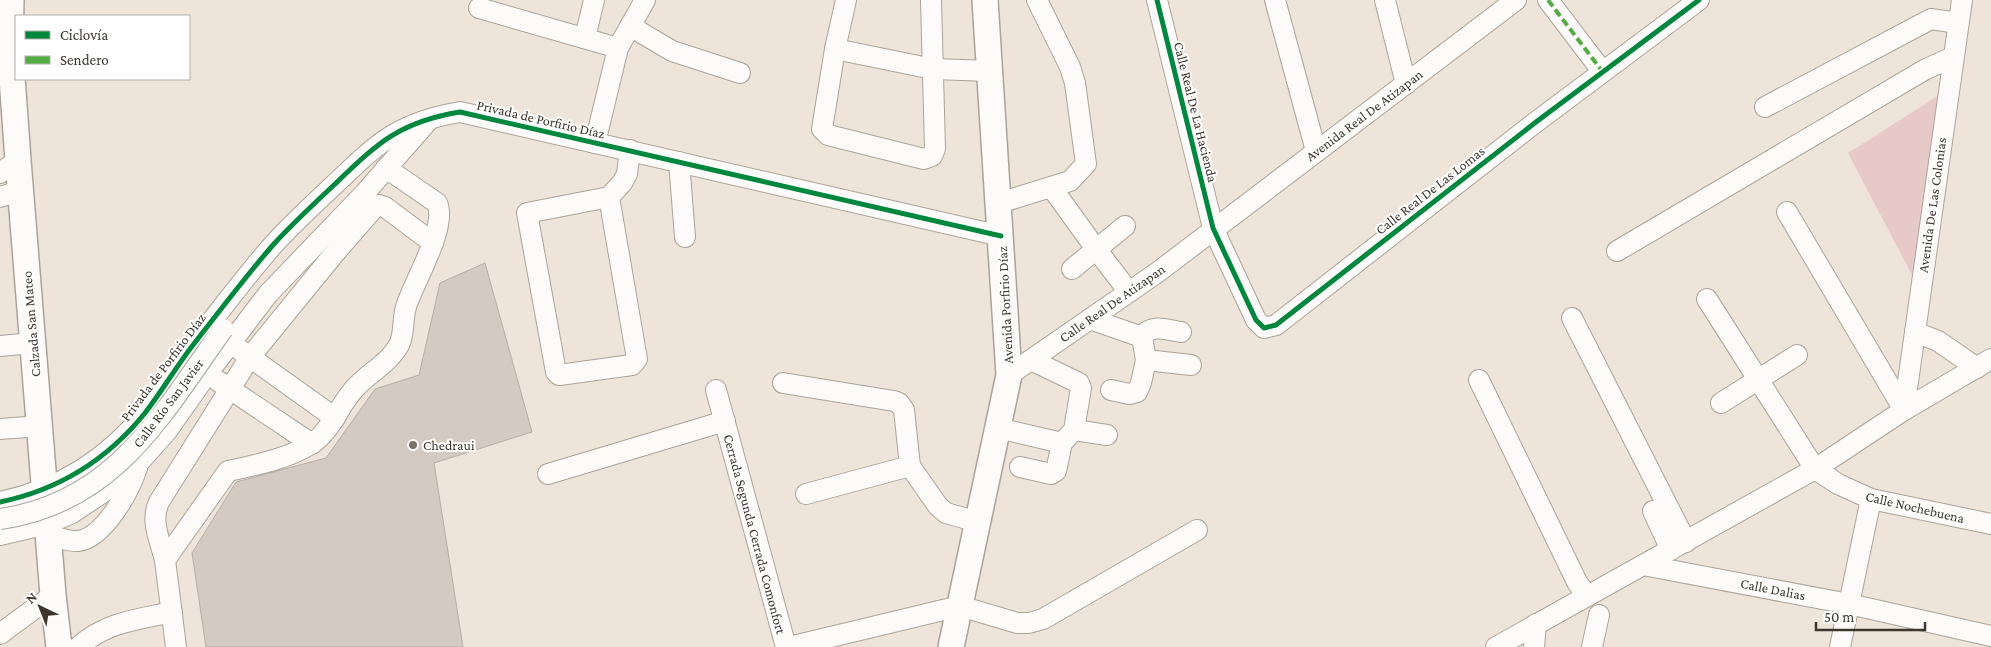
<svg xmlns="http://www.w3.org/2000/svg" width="1991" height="647" viewBox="0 0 1991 647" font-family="'Crimson Pro',serif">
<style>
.green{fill:#e7cac8}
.building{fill:#d4cac2;stroke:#b7ada6}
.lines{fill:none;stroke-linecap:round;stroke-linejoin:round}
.minor-casing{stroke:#aba39a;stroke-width:22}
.major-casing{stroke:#aba39a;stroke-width:28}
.minor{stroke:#fdfbf9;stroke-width:20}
.major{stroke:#fdfbf9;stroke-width:25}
.minor-bridge-casing{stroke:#aba39a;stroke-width:22;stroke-linecap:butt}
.minor-bridge{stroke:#fdfbf9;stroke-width:20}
.quiet{stroke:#55ac44;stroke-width:4;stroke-dasharray:8 4;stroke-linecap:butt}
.cycleway-casing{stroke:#fff;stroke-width:8}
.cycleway{stroke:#00873e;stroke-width:5}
.poi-dot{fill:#7c7369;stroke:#fff;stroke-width:2}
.labels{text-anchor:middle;stroke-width:4;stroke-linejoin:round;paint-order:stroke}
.street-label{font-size:14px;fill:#3e362d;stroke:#fff}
.poi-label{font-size:14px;fill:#3e362d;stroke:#fff;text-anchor:start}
</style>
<rect width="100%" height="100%" fill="#efe4d9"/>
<path class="green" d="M1944 92 1913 277 1848 153Z"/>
<path class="building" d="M485 263 532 432 434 463 463 647H206L192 553 236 482 326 458 375 389 419 375 440 283Z"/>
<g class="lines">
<g class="minor-casing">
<g id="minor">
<path d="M846 0 835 49 822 129 828 135 924 159 932 156 935 149 931 0"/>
<path d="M1157 0 1213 228 1256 320 1264 328 1276 325 1536 122 1699 0"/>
<path d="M1275 0 1316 151"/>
<path d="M1385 0 1406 84"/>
<path d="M1548 0 1602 71"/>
<path d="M479 8 618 48"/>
<path d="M630 26 672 51 740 73"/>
<path d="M585 38 594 0"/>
<path d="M835 49 933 69 991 71"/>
<path d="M1765 107 1931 19 1958 23"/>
<path d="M595 143 618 48 645 0"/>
<path d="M679 162 685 237"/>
<path d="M0 173 18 160"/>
<path d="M1052 188 1096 249 1129 292"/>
<path d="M0 197 20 191"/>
<path d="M609 197 637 359 632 365 559 375 556 372 527 213 609 197 622 183 627 174 630 150"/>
<path d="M999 203 1070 181 1086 164 1075 83 1070 67 1037 0"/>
<path d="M1787 212 1904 410"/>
<path d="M1617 251 1926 69 1953 57"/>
<path d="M1072 269 1125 226"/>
<path d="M1707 299 1815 469 1838 484 1871 499 1991 524"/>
<path d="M1572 318 1686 542"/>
<path d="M1090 319 1142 337C1151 323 1167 330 1181 332"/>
<path d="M1915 332 1938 341 1977 368"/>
<path d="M1142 337 1146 360 1191 365"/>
<path d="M0 346 33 343"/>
<path d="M240 350 335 418"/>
<path d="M1009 375 1158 272 1516 0"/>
<path d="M1479 380 1577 582 1586 595"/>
<path d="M218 381 312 444"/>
<path d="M783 383 894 401 899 403 904 410 910 466"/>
<path d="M716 390 786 647"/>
<path d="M1111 390 1129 394 1137 392 1141 383 1146 360"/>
<path d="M1721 403 1797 355"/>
<path d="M1904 410 1962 0"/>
<path d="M998 428 1062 443 1074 430 1081 388 1079 383 1031 360"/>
<path d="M0 429 40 426"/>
<path d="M1074 430 1107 435"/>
<path d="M1020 467 1051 474 1056 471 1062 443"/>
<path d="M548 474 725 421"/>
<path d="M806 494 910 466 938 506 946 513 978 522"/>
<path d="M0 502C58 490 107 460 145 413 162 391 176 367 193 345 219 312 245 277 273 245 293 223 314 204 335 184 378 143 399 122 460 112L1001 236"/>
<path d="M1653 511 1671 550"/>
<path d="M0 535 47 524 72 513 114 485 133 469 167 431 207 374 268 294 364 194 427 122"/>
<path d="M48 535C57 537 70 542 78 541 104 538 130 490 137 468"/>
<path d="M165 560C160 540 150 521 159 502L250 357 334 254 374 208 379 205 385 207 433 243"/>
<path d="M1643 565 1849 604 1991 636"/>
<path d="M0 634 53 595"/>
<path d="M78 647C107 622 135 620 172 612"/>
<path d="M176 647 165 560 228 471C256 465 287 459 311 444 332 431 339 404 356 387 370 372 389 363 399 345 405 333 402 320 406 307 413 283 448 227 437 203L386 168"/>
<path d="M789 647 960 606 1017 623H1029L1043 619 1197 530"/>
<path d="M1496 647 1815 469 1904 410 1991 359"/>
<path d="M1534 647 1536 624"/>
<path d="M1592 647 1599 615"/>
<path d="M1840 647 1871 499"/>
</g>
</g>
<g class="major-casing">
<g id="major">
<path d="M11 0 10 50 18 160 53 595 59 647"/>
<path d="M951 647 1009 375 985 0"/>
</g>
</g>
<use href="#minor" class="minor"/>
<use href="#major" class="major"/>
<g class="minor-bridge-casing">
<path id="minor-bridge" d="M0 519C115 503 162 414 223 329"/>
</g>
<use href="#minor-bridge" class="minor-bridge"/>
<path class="quiet" d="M1548 0 1602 71"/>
<g class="cycleway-casing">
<g id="cycleway">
<path d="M1157 0 1213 228 1256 320 1264 328 1276 325 1536 122 1699 0"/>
<path d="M0 502C58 490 107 460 145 413 162 391 176 367 193 345 219 312 245 277 273 245 293 223 314 204 335 184 378 143 399 122 460 112L1001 236"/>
</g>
</g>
<use href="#cycleway" class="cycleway"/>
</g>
<circle class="poi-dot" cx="413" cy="445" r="5"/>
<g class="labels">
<g class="street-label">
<text transform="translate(1196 112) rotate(76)" y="5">Calle Real De La Hacienda</text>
<text transform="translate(1364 115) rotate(-37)" y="5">Avenida Real De Atizapan</text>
<text transform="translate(541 119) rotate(13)" y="5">Privada de Porfirio Díaz</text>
<text transform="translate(1430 190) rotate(-38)" y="5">Calle Real De Las Lomas</text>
<text transform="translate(1932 205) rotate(-82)" y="5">Avenida De Las Colonias</text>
<text transform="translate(1112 303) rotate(-35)" y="5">Calle Real De Atizapan</text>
<text transform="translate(1005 305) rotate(-93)" y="5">Avenida Porfirio Díaz</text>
<text transform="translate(31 324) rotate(-95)" y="5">Calzada San Mateo</text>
<text transform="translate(163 367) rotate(-53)" y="5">Privada de Porfirio Díaz</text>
<text transform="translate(168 403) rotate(-53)" y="5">Calle Río San Javier</text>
<text transform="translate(1915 507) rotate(13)" y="5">Calle Nochebuena</text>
<text transform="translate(755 534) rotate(75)" y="5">Cerrada Segunda Cerrada Comonfort</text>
<text transform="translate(1773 589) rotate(11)" y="5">Calle Dalias</text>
</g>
<g class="poi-label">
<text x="423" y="450">Chedraui</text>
</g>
</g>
<rect x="15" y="15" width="175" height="65" fill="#ffffff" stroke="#b2afab"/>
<rect x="25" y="31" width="25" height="8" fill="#00873e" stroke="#b2afab"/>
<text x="60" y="40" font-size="15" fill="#3e362d">Ciclovía</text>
<rect x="25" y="56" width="25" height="8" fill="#55ac44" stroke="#b2afab"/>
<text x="60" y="65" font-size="15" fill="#3e362d">Sendero</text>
<g transform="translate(40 607) rotate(317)" stroke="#ffffff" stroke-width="4" paint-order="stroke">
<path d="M0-4L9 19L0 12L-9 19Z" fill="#3e362d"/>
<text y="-8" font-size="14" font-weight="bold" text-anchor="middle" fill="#3e362d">N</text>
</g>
<path d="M1816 622v8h109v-8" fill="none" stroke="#3e362d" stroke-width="2.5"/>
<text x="1824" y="622" font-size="15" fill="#3e362d" stroke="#ffffff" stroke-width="4" paint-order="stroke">50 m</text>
</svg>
